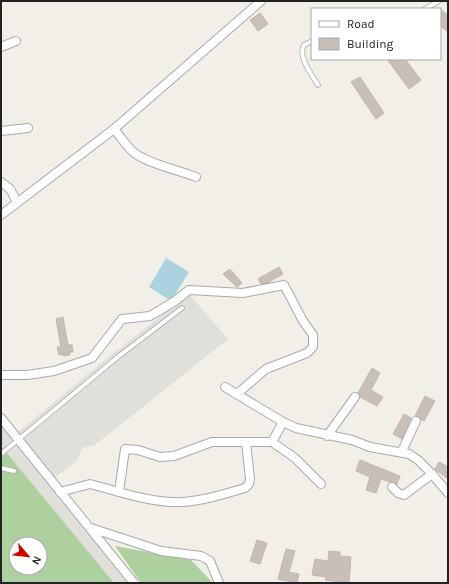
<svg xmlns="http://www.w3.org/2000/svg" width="449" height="584" viewBox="0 0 449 584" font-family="Karla,sans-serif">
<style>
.airport{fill:#e1dfda;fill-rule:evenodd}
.forest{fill:#add19e;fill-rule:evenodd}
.water{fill:#aad3df}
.building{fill:#c7bfb8;stroke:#c4b6ab}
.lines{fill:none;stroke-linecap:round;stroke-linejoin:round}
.service-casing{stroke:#a9a9a9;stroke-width:5.5}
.minor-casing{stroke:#a9a9a9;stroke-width:10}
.service{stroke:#fff;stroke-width:4}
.minor{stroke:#fff;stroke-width:8}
</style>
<rect width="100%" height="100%" fill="#f2efe9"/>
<path class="airport" d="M189 294 228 339 95 445 82 448 78 460 48 482 129 583H1V425L12 437 106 359ZM16 544H40V568H16Z"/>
<g class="forest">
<path d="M1 446 114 583H1ZM16 544H40V568H16Z"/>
<path d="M115 546 191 560 213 583H141Z"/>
</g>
<path class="water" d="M166 258 189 272 171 301 149 287Z"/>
<g class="building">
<path d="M440 9 448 15V32L440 26Z"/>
<path d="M260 13 268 24 258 31 250 20Z"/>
<path d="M387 59H405L421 80 409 89Z"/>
<path d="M360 77 384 113 376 119 351 82Z"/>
<path d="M279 267 283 274 267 283 261 284 258 279Z"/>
<path d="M230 269 242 283 237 287 223 274Z"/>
<path d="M63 317 68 345H72L73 352H70V355L63 356V354L59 355 57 347H61L56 319Z"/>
<path d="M372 368 380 373 371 390 383 397 377 406 360 397 358 393Z"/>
<path d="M425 396 435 401 424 421 415 416Z"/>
<path d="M404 414 411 418 402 439 393 434Z"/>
<path d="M360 460 400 476 397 484 381 479 376 493 366 490 370 477 356 471Z"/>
<path d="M439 462 448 467V479L435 469Z"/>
<path d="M257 540 267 543 260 564 250 561Z"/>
<path d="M286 549 295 551 289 572 299 574 297 583 278 579Z"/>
<path d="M329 551 340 552V556L351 557 349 583 325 580 326 577 312 575 315 559 328 561Z"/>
</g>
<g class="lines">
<g class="service-casing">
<g id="service">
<path d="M425 9 439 1"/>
<path d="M312 41 304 45C297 56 312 75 318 85"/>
<path d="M1 454 119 356 182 308"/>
<path d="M1 468 14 471"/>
</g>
</g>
<g class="minor-casing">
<g id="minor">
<path d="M1 47 16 41"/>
<path d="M114 129C120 136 125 144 132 151 145 163 179 170 196 177"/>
<path d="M1 131 28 128"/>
<path d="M1 182 10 189 17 202"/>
<path d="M1 215 114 129 261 1"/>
<path d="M1 375H27L54 371 92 358 122 319 150 316 175 301 189 290 243 293 284 285 303 321 313 335V347L307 353 266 369 238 393"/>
<path d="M225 387 283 422 296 428 352 440 370 447 409 454 418 460 432 474 448 493"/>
<path d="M1 418 134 583"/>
<path d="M327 436 355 397"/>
<path d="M272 442 295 458 321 484"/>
<path d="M402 451 416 421"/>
<path d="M392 487 398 493 404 495 432 474"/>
<path d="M60 492 90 484 119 492 125 449 138 450 160 457 174 456 212 442H272L283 422"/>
<path d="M119 492C174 508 191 504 245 488L249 484 250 479 246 442"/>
<path d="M91 528 161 551 201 556 210 561 219 583"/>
</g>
</g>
<use href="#service" class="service"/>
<use href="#minor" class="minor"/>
</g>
<rect width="449" height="584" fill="none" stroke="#222222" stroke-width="4"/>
<rect x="311" y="8" width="130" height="52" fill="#ffffff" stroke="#a7a7a7"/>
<rect x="319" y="21" width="20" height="6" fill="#ffffff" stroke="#a7a7a7"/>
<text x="347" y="28" font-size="12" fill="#222222">Road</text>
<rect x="319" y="38" width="20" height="12" fill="#c7bfb8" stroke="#a7a7a7"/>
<text x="347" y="48" font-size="12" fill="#222222">Building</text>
<g transform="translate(28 556) rotate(118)"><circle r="19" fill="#ffffff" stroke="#a7a7a7"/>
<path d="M0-3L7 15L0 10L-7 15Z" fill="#d40000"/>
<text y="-6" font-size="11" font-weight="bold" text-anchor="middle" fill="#222222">N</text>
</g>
</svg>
